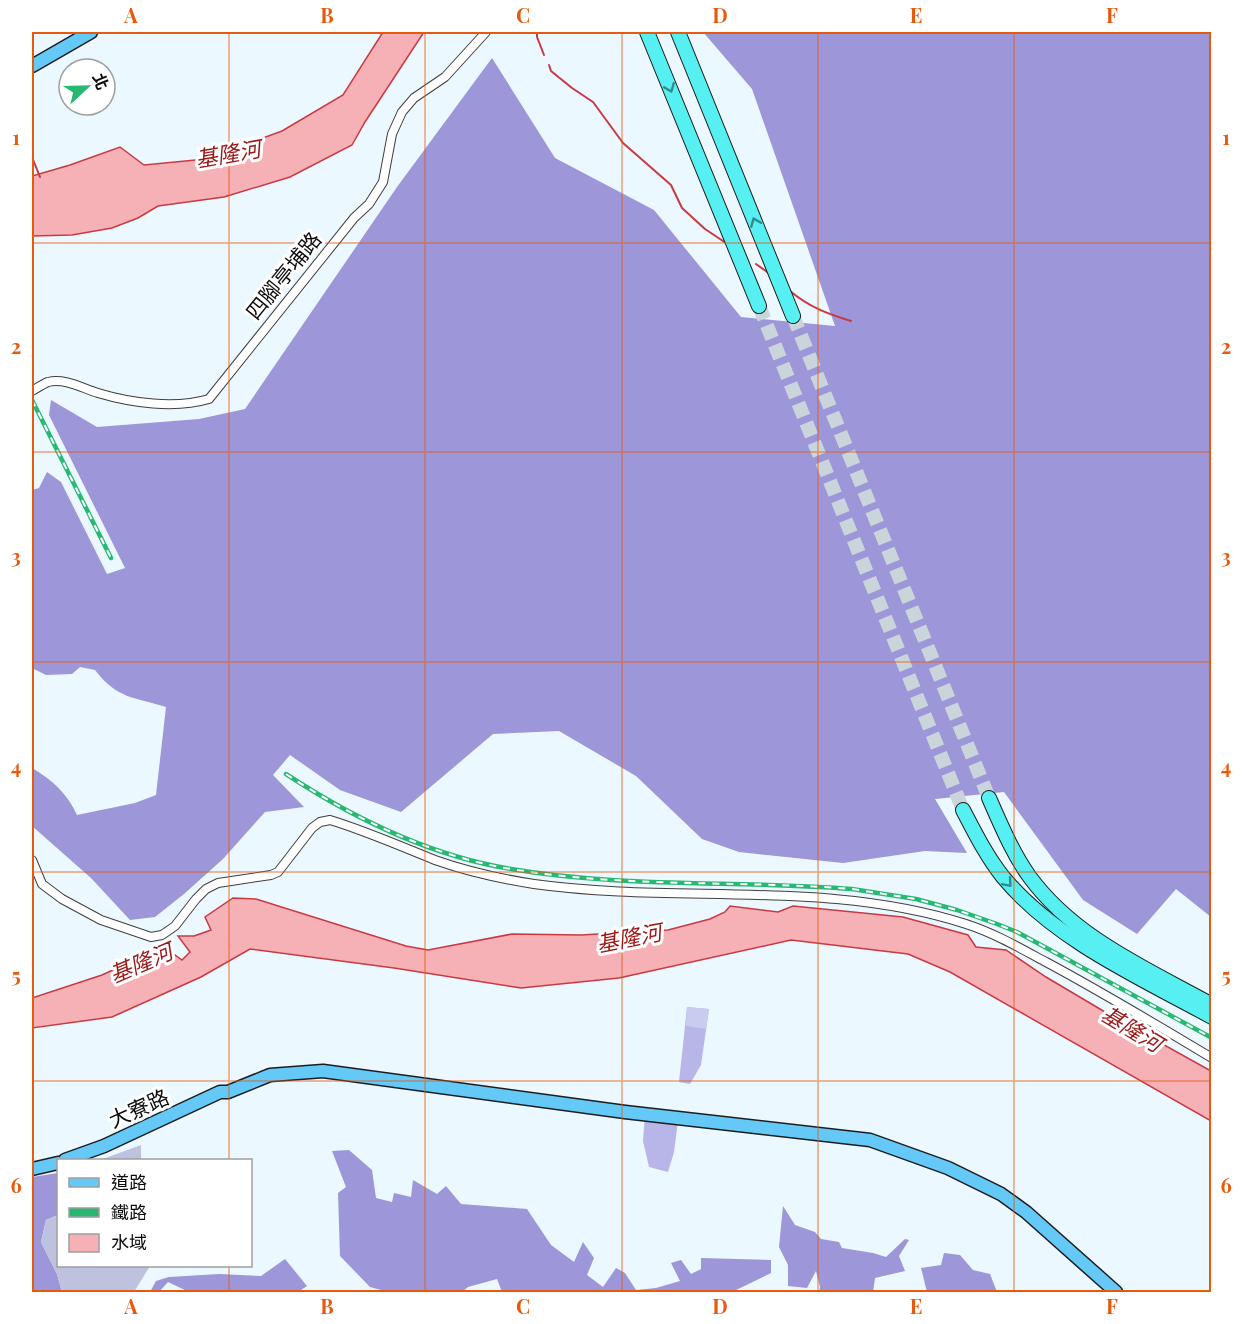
<svg xmlns="http://www.w3.org/2000/svg" width="1243" height="1324" viewBox="0 0 1243 1324" font-family="'Playfair Display','Noto Sans TC',serif">
<style>
.green{fill:#b8b6e8}
.forest{fill:#9d96d8}
.cemetery{fill:#bec2df}
.pitch{fill:#c8ccef}
.water{fill:#f5b1b6;stroke:#cb3940;stroke-width:1.5}
.lines{fill:none;stroke-linecap:round;stroke-linejoin:round}
.stream{stroke:#cb3940;stroke-width:2}
.highway-tunnel{stroke:#cad5db;stroke-width:14;stroke-dasharray:14 7;stroke-linecap:butt}
.street-casing{stroke:#3f3f3f;stroke-width:10}
.primary-casing{stroke:#1d1d1d;stroke-width:15}
.highway-casing{stroke:#1d1d1d;stroke-width:16}
.street{stroke:#fff;stroke-width:8}
.primary{stroke:#64c9f6;stroke-width:12}
.highway{stroke:#56f0f2;stroke-width:14}
.rail-casing{stroke:#27b971;stroke-width:4.5}
.rail{stroke:#fff;stroke-width:2;stroke-dasharray:7;stroke-linecap:butt}
.oneway{stroke:#35898a}
.grid{fill:none;stroke:#e8590c;stroke-width:1.5;stroke-opacity:0.55}
.labels{text-anchor:middle;stroke-width:6;stroke-linejoin:round;paint-order:stroke}
.street-label{font-size:21px;fill:#0c0c0c;stroke:#fff}
.water-label{font-size:22px;font-style:italic;fill:#9b1819;stroke:#fff}
.neatline{fill:none;stroke:#e8590c;stroke-width:2}
.grid-label{font-size:20px;text-anchor:middle;font-weight:bold;fill:#e8590c}
</style>
<rect width="100%" height="100%" fill="#ebf8ff"/>
<g class="green">
<path d="M687 1007 709 1009 701 1065 690 1084 679 1082Z"/>
<path d="M679 1113 674 1152 668 1172 649 1167 643 1141 645 1114Z"/>
</g>
<g class="forest">
<path d="M703 32H1211V917L1176 889 1137 934 1083 900 1004 792 935 799 967 853 925 851 843 863 739 852 702 839 636 776 559 731 493 734 401 812 340 790 290 755 273 775 304 807 265 812 223 859 184 894 155 917 130 920 91 878 32 826V768C52 780 67 793 77 815L135 803 156 795 166 707C134 697 117 699 95 670L80 667 72 674 46 675 34 669 32 658V490L39 488 47 472 61 482 107 574 125 568 49 415 51 400 97 427 199 419 245 409 397 187 492 58 555 158 654 210 741 317 835 326 752 89Z"/>
<path d="M349 1150 372 1170 376 1198 392 1202 394 1193 411 1197 413 1180 437 1194 446 1186 461 1204 527 1209 551 1245 574 1262 583 1242 594 1258 587 1275 603 1287 616 1268 625 1273 636 1290 656 1288 680 1281 671 1263 681 1260 691 1274 701 1269V1258L771 1260V1273L732 1292H502L497 1279 468 1287 462 1292H388L370 1287 340 1256 338 1193 346 1187 332 1151Z"/>
<path d="M58 1173V1215L46 1220 41 1242 57 1274 62 1292H32V1177Z"/>
<path d="M783 1206 795 1225 815 1232 821 1239 839 1242 842 1248 873 1253 886 1257 905 1239 909 1240 899 1256 905 1271 875 1278 873 1292H819L820 1287 816 1271 807 1288 788 1286V1265L779 1247Z"/>
<path d="M944 1253 960 1255 973 1270 990 1274 997 1292H927L921 1268 941 1265Z"/>
<path d="M285 1259 307 1286 298 1292H189L168 1282 159 1292H150L156 1281 169 1277 219 1274 261 1276Z"/>
</g>
<g class="cemetery">
<path d="M141 1145V1160H100Z"/>
<path d="M58 1215V1266H150L134 1292H62L57 1274 41 1242 46 1220Z"/>
</g>
<path class="pitch" d="M687 1007 709 1009 706 1029 686 1026Z"/>
<g class="water">
<path d="M383 32H424L365 122 352 145 290 177 224 197 158 206 138 218 112 228 72 235 32 236V176L70 165 120 147 144 165 206 159 282 131 343 95Z"/>
<path d="M233 898 256 899 406 946 428 950 512 934 581 935 668 930 710 919 725 912 730 906 778 912 793 906 903 917 968 935 976 947 1006 950 1046 977 1105 1012 1211 1071V1121L950 972 908 954 791 940 619 978 521 988 394 968 250 949 201 977 112 1017 32 1028V998L102 975 143 956 175 955 182 960 190 952 178 936H194L211 930 205 917Z"/>
</g>
<g class="lines">
<g class="stream">
<path d="M537 32V37L544 55"/>
<path d="M549 65 551 71 572 88 593 102 623 143 671 185 682 208 705 229 729 245"/>
<path d="M32 157 40 177"/>
<path d="M756 264 770 274"/>
<path d="M790 291C809 307 828 314 851 321"/>
</g>
<g class="highway-tunnel">
<path d="M759 306 963 810"/>
<path d="M793 316 989 798"/>
</g>
<g class="street-casing">
<g id="street">
<path d="M32 391C37 388 43 384 48 382 65 378 82 388 98 393 131 403 175 409 209 399L354 218 369 204 383 182 392 134 402 112 414 98 445 77 486 32"/>
<path d="M32 860 42 884 62 899 101 920 151 937 162 935 175 926 196 899 206 889 218 883 271 875 278 872 312 828 320 822 330 820C366 831 400 846 435 860 466 871 502 879 534 884 677 904 827 879 966 924 994 933 1020 948 1046 962 1102 992 1157 1025 1212 1058"/>
</g>
</g>
<g class="primary-casing">
<g id="primary">
<path d="M32 66 91 32"/>
<path d="M65 1160 104 1146 220 1092H228L270 1075 323 1071 625 1112 870 1140 948 1168 1001 1194 1026 1212 1116 1292"/>
<path d="M32 1169 58 1163"/>
</g>
</g>
<g class="highway-casing">
<g id="highway">
<path d="M647 32 759 306"/>
<path d="M678 32 793 316"/>
<path d="M989 798C1001 825 1012 852 1029 876 1074 938 1147 969 1212 1005"/>
<path d="M963 810C975 833 987 857 1003 877 1055 940 1141 978 1212 1017"/>
</g>
</g>
<use href="#street" class="street"/>
<use href="#primary" class="primary"/>
<use href="#highway" class="highway"/>
<g class="rail-casing">
<g id="rail">
<path d="M32 400 111 558"/>
<path d="M286 774C353 818 431 856 511 869 623 888 739 880 852 889L916 899 957 910 997 924 1017 932 1212 1038"/>
</g>
</g>
<use href="#rail" class="rail"/>
</g>
<defs><path id="oneway-chevron" d="M-2-3.5L2.5 0L-2 3.5" fill="none" stroke-width="1.6" stroke-linecap="round" stroke-linejoin="round" transform="scale(1.5)"/></defs>
<g class="oneway">
<use href="#oneway-chevron" transform="translate(670 88) rotate(68)"/>
<use href="#oneway-chevron" transform="translate(755 222) rotate(-112)"/>
<use href="#oneway-chevron" transform="translate(1008 883) rotate(49)"/>
</g>
<path class="grid" d="M229 32V1160M425 32V1292M622 32V1292M818 32V1292M1014 32V1292M32 243H1212M32 452H1212M32 662H1212M32 872H1212M32 1081H1212M229 1266V1292"/>
<g class="labels">
<g class="street-label">
<text transform="translate(284 276) rotate(-51)" y="7">四腳亭埔路</text>
<text transform="translate(139 1109) rotate(-24)" y="7">大寮路</text>
</g>
<g class="water-label">
<text transform="translate(228 154) rotate(-10)" y="8">基隆河</text>
<text transform="translate(629 938) rotate(-11)" y="8">基隆河</text>
<text transform="translate(141 963) rotate(-23)" y="8">基隆河</text>
<text transform="translate(1132 1029) rotate(31)" y="8">基隆河</text>
</g>
</g>
<rect width="1243" height="1324" fill="none" stroke="#ffffff" stroke-width="66"/>
<rect x="57" y="1159" width="195" height="108" fill="#ffffff" stroke="#9e9e9e" stroke-width="1.5"/>
<rect x="69" y="1178" width="30" height="9" fill="#64c9f6" stroke="#9e9e9e" stroke-width="1.5"/>
<text x="111" y="1189" font-size="18" fill="#0c0c0c">道路</text>
<rect x="69" y="1208" width="30" height="9" fill="#27b971" stroke="#9e9e9e" stroke-width="1.5"/>
<text x="111" y="1219" font-size="18" fill="#0c0c0c">鐵路</text>
<rect x="69" y="1234" width="30" height="18" fill="#f5b1b6" stroke="#9e9e9e" stroke-width="1.5"/>
<text x="111" y="1249" font-size="18" fill="#0c0c0c">水域</text>
<g transform="translate(87 87) rotate(68)"><circle r="28" fill="#ffffff" stroke="#9e9e9e" stroke-width="1.5"/>
<path d="M0-4.5L10 22L0 15L-10 22Z" fill="#27b971"/>
<text y="-9" font-size="16" font-weight="bold" text-anchor="middle" fill="#0c0c0c">北</text>
</g>
<rect x="33" y="33" width="1177" height="1258" class="neatline"/>
<g class="grid-label">
<text x="131" y="23">A</text>
<text x="327" y="23">B</text>
<text x="523" y="23">C</text>
<text x="720" y="23">D</text>
<text x="916" y="23">E</text>
<text x="1112" y="23">F</text>
<text x="16" y="145">1</text>
<text x="1226" y="145">1</text>
<text x="16" y="354">2</text>
<text x="1226" y="354">2</text>
<text x="16" y="564">3</text>
<text x="1226" y="564">3</text>
<text x="16" y="774">4</text>
<text x="1226" y="774">4</text>
<text x="16" y="983">5</text>
<text x="1226" y="983">5</text>
<text x="16" y="1193">6</text>
<text x="1226" y="1193">6</text>
<text x="131" y="1314">A</text>
<text x="327" y="1314">B</text>
<text x="523" y="1314">C</text>
<text x="720" y="1314">D</text>
<text x="916" y="1314">E</text>
<text x="1112" y="1314">F</text>
</g>
</svg>
